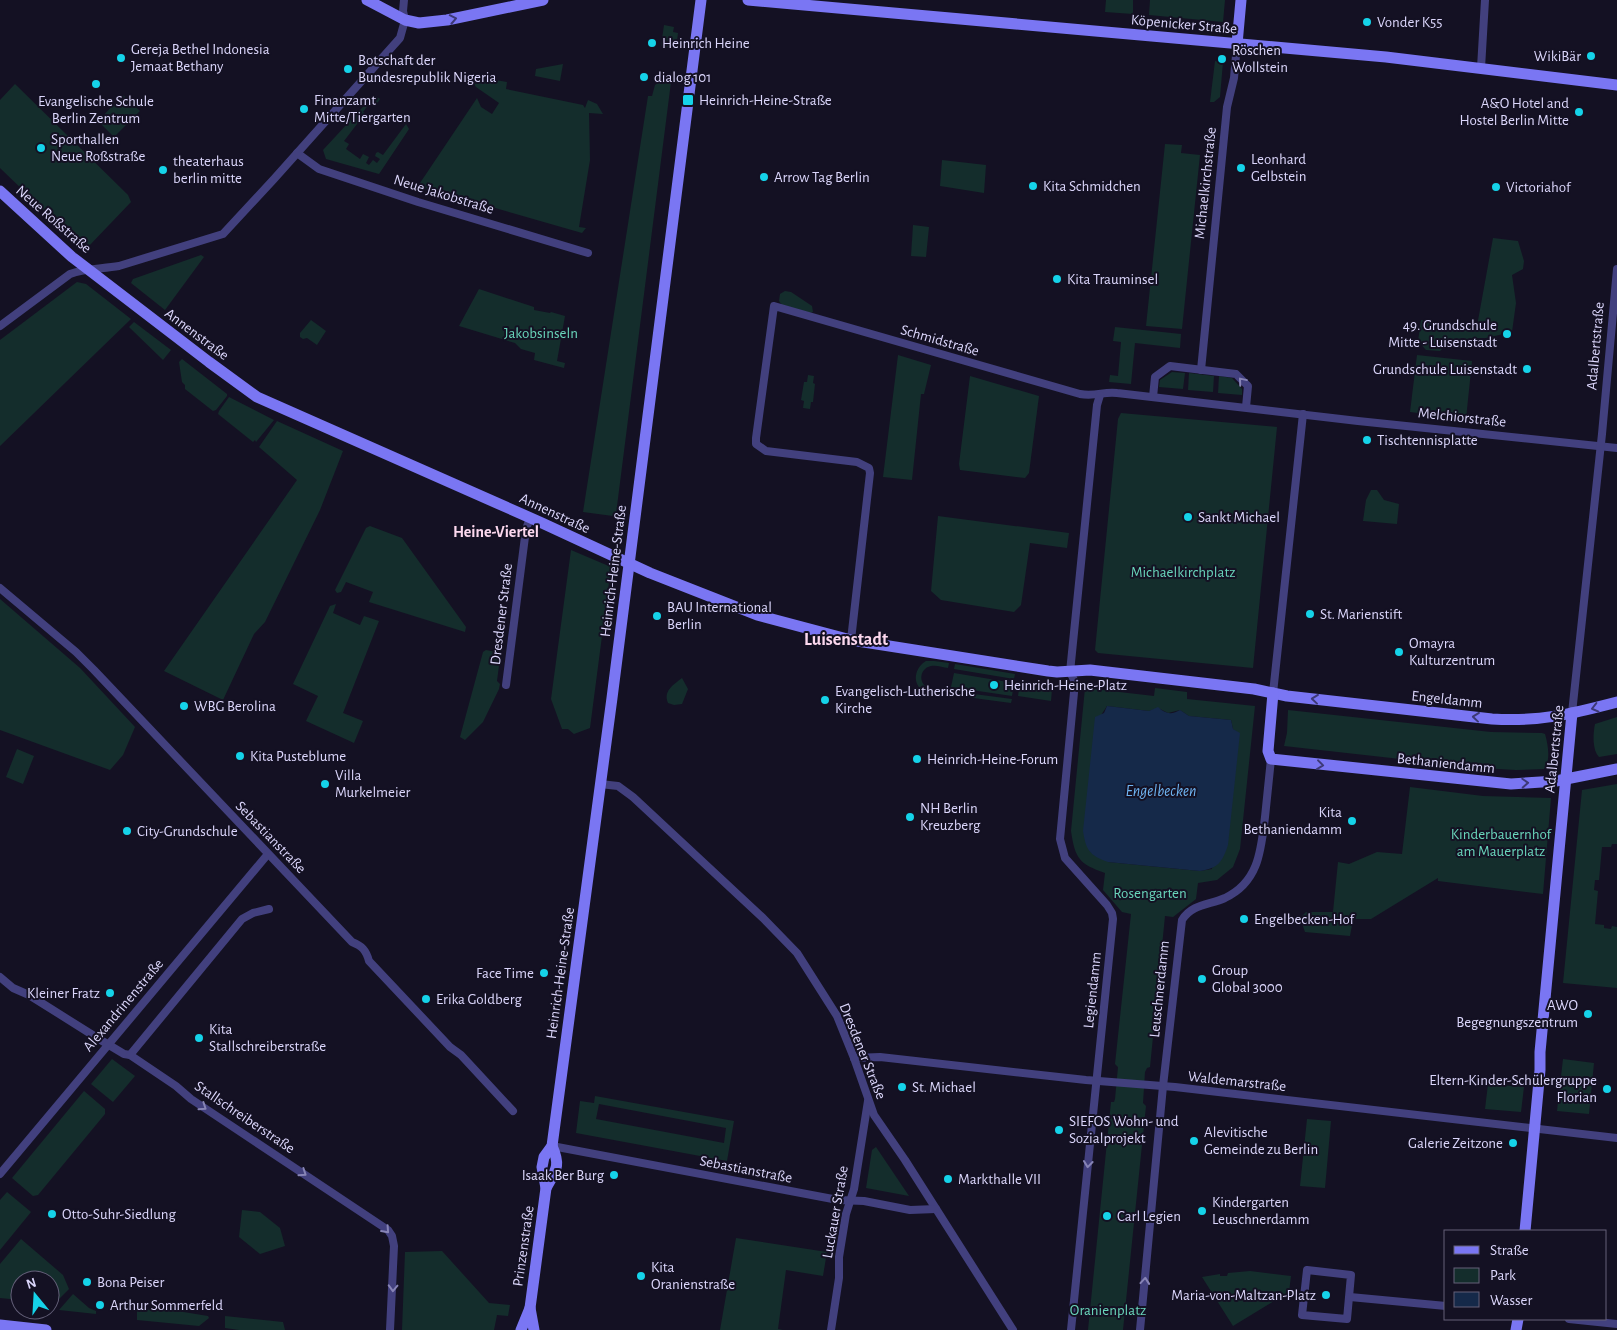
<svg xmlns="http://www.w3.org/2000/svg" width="1617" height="1330" viewBox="0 0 1617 1330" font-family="'Alegreya Sans',sans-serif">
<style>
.green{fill:#142d2c;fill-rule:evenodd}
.water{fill:#152949}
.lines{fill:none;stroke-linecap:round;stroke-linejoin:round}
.street{stroke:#42407e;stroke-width:8}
.secondary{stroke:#7a76f3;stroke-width:11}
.oneway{stroke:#3d3976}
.oneway2{stroke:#8784b6}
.poi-dot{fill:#15d3e9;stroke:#141123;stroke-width:2}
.labels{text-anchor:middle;stroke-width:4;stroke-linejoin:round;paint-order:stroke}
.poi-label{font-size:15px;fill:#dbd6fb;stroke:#141123;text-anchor:start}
.street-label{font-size:15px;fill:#dbd6fb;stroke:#141123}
.park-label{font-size:15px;fill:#69d5bb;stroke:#141123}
.neighbourhood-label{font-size:16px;font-weight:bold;fill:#fcd8ee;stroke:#141123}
.water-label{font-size:16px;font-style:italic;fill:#6eb4f2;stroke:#141123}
.quarter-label{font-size:18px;font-weight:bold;fill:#fcd8ee;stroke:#141123}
</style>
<rect width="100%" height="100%" fill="#141123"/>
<g class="green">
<path d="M1106 0H1133V14L1105 12Z"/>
<path d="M1150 0H1225L1223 22 1149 15Z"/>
<path d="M664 25 674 27 673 32 678 33 676 49 661 46Z"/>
<path d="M1215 61 1223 62 1220 97 1214 102H1210Z"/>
<path d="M563 64 560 81 535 76 536 69Z"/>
<path d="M473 76 507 82 506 89 583 105 585 108 588 100 597 104 603 114 589 113 590 160 579 227 586 228 582 233 418 186 477 98 481 107 492 114 499 103 476 87 474 84Z"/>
<path d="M664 78 669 79 671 82 616 514 613 516 583 512 648 96H652L655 85Z"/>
<path d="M15 84 128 195 131 202 87 248 82 247 0 168V100Z"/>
<path d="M123 95 140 111 114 137 98 121Z"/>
<path d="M374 95 380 99 375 107 369 104 363 112 368 115 365 120 360 117 357 124 344 141 349 144 346 149 360 159 363 154 369 157 366 163 369 165 373 160 377 163 380 159 375 156 376 153 378 152 383 155 406 124 409 129 379 174 326 159 323 150Z"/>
<path d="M1165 144 1182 145 1181 153 1200 155 1182 329 1146 326Z"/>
<path d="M942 160 986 165 984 193 940 186Z"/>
<path d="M913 225 929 227 926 257 911 256Z"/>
<path d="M1493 238 1518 241 1524 261 1523 269 1512 275 1516 303 1512 332 1486 338 1448 340 1445 346 1440 351 1426 350 1418 341 1421 320 1477 326Z"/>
<path d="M201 255 204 257 165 310 131 283 133 279Z"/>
<path d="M77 282 86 284 131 319 0 446V340Z"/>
<path d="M479 289 534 307V310L550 313 551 312 565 316 557 361 565 363 564 368 534 360 535 353 521 349 515 343 459 326Z"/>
<path d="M785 291 791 292 812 306 813 312 810 313 782 305 779 301 780 294Z"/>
<path d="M311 320 326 331 317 345 307 338 303 339 300 337V333Z"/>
<path d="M134 322 171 350 163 360 129 327Z"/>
<path d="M1115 327 1181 334 1180 348 1135 343 1131 384 1109 382 1110 375 1118 376 1121 342 1113 341Z"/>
<path d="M898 355 931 365 924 394H921L912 480 883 477Z"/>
<path d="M1417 355 1472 361 1466 419 1410 412Z"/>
<path d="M182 359 227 394V396L216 410 213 411 185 389V385L182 382 179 362Z"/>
<path d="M1172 372 1185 373 1183 389 1159 387 1160 380Z"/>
<path d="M1189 373 1214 376 1213 392 1188 390Z"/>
<path d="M808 375 814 376 813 383 815 384 813 402H811L810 409 803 408 804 401 801 400 804 382H807Z"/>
<path d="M970 376 1039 396 1029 473 1025 478 960 470 959 464Z"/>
<path d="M1219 376 1232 378 1242 389V395L1218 393Z"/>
<path d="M229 397 274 420 256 442 255 440 253 442 218 414 219 411Z"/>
<path d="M1121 413 1277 427 1253 668 1098 653 1095 650 1118 419Z"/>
<path d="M277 421 343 451 320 510 265 622 254 634 223 700 164 671 297 480 259 447Z"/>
<path d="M1371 490H1377L1384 500 1399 504 1397 524 1363 521 1366 500Z"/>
<path d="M938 516 1069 533 1067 548 1030 543 1021 605 1014 612 941 600 931 591Z"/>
<path d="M370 526 402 538 466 627 465 632 369 602 373 592 346 582 341 592 337 593 335 590 366 528Z"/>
<path d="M571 550 611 567 590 728 574 734 568 729H562L551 699Z"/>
<path d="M0 599 80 668 135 727 123 755 110 770 0 730Z"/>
<path d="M336 604 333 613 360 625 364 616 379 621 343 713 363 721 354 743 306 721 318 696 293 684 330 606Z"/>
<path d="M486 650 496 652 500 658 497 681 500 684 499 689 483 722 465 740 460 737 483 652Z"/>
<path d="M926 661H934L949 663 948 668C942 667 934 664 928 667 919 671 919 685 929 688 934 690 940 689 945 690L944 694C938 694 930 694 924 691 911 684 915 667 926 661Z"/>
<path d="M955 664 1015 674 1014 679 954 669Z"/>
<path d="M954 673 1014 683 1012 696 951 687Z"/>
<path d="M682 678 688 689 682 704 674 705 668 703C663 691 673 685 682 678Z"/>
<path d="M1020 683 1052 689 1051 701 1018 696Z"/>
<path d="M1085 688 1154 696 1155 688 1187 692V699L1255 706 1240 849 1233 867 1217 880 1198 883 1196 899 1173 917 1165 916 1150 1067 1147 1068 1145 1072 1143 1103 1146 1106 1123 1330H1088L1111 1102H1114L1115 1099 1118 1067 1115 1064 1131 914 1122 912 1103 890 1105 873C1079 864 1075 858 1071 831ZM1107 706 1149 711 1158 708 1168 713 1180 710 1189 716 1231 720 1233 729 1237 732 1212 869 1200 871 1108 862 1101 715Z"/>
<path d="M951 691 1012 699 1011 703 951 695Z"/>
<path d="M1288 710 1491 732 1542 733 1545 734C1548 744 1551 761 1544 769L1516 770 1481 768 1284 746 1287 733Z"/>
<path d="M1617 717V754L1599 757C1592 750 1593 733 1595 724Z"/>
<path d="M17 749 34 756 23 784 6 777Z"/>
<path d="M1617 784V844H1612L1611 847H1602L1599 880H1595L1594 890 1598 891 1595 924 1604 925V928L1611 929 1612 926 1617 927V988L1563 983 1582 790Z"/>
<path d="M1410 787 1483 796 1551 798 1543 894 1438 881V878L1371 919H1353L1350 936 1305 932 1300 918 1306 912H1333L1338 862 1349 864 1377 852 1402 854Z"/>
<path d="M112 1059 135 1076 113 1102 91 1084Z"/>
<path d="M1563 1059 1594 1063 1589 1114 1557 1111Z"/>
<path d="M1488 1084 1524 1087 1521 1112 1485 1109Z"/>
<path d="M84 1091 105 1109V1114L38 1195 33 1196 12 1178Z"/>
<path d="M595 1096 734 1121 727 1161 576 1133 580 1101 594 1103ZM599 1104 726 1128 724 1143 596 1119Z"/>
<path d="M1307 1119 1331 1121 1325 1188 1300 1186Z"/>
<path d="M876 1147 909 1196 866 1188 872 1150Z"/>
<path d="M7 1192 31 1212 0 1250V1200Z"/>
<path d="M242 1210 260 1212 280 1228 285 1246 260 1254 239 1237Z"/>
<path d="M736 1238 827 1252 823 1276 786 1270 778 1329 783 1330H720Z"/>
<path d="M21 1239 63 1275 69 1289 55 1303H50V1280H20V1300L0 1298V1264Z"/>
<path d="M442 1251 489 1303 510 1305 508 1316 497 1315 494 1330H402L405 1252Z"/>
<path d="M1250 1271 1291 1276 1289 1292 1233 1326 1202 1277 1220 1274V1276H1227L1228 1273Z"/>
<path d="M73 1294 89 1308 96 1311V1314L59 1310Z"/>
<path d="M165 1309 208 1316 209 1318 199 1326 137 1320V1310Z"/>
<path d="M225 1316 283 1322 285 1330H239L225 1328Z"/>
</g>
<path class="water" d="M1107 706 1149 711 1158 707C1165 714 1172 715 1180 710L1189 716 1231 720 1233 729 1240 733 1228 845C1222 863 1218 868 1200 871L1108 862C1089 855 1086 850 1083 831L1095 717 1104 713Z"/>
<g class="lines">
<g class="street">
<path d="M1481 68 1485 0"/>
<path d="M297 153 319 169 418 202 588 253"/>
<path d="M0 326 70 274C85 268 102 269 119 266L223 234 274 179 400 38 405 20 403 11 404 0"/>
<path d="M1201 370 1227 107 1234 78 1237 44"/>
<path d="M1153 397 1155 377 1170 366 1236 374 1248 386 1246 407"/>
<path d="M0 588 76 652 94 670 352 942C362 946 366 950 369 961L450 1047 461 1055 513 1111"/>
<path d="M851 640 870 473 869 468 857 462 766 451 756 444V438L774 306 1080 394C1096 397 1104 391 1117 393L1358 421 1617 448"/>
<path d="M506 685 526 529 530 518"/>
<path d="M1273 693 1303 414"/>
<path d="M1572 713 1602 434 1617 269"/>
<path d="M600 784 618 786 633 797 763 918 797 953 837 1016 854 1058 874 1115 905 1160 1013 1330"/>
<path d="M0 977 13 988 29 995 99 1039 124 1054 130 1055 176 1086 191 1099 388 1230 392 1236 394 1246 390 1330"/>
<path d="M130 1055 242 919 253 913 269 909"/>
<path d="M854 1058 880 1057 1086 1080 1175 1087 1617 1138"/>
<path d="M552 1146 838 1200 864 1201 910 1210 936 1209"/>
<path d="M0 1174 268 854"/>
<path d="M1307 1270 1351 1275 1347 1319 1302 1315Z"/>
<path d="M1350 1297 1446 1306"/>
<path d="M1569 1319 1617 1324"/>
<path d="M831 1330 839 1278V1257L846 1214 854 1189 868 1101"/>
<path d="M1071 1330 1113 919 1112 913 1107 905 1065 858 1060 839 1075 682 1070 672 1097 405 1100 395"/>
<path d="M1140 1330 1163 1086 1182 920C1192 904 1209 905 1225 898 1259 882 1261 850 1265 817 1267 798 1269 778 1271 759"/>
</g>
<g class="secondary">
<path d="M367 0 405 20 419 23 447 20 543 0"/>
<path d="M748 0 1386 57 1617 85"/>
<path d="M1237 44 1241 0"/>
<path d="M0 191 72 257 209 362 257 397 542 523 650 573 757 615 851 640 1048 671 1057 672 1090 670 1254 689 1287 696 1492 719C1540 722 1571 714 1617 702"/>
<path d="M1273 693 1268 751 1271 759 1511 784 1556 781 1617 769"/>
<path d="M546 1188C556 1170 561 1166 552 1146"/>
<path d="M1525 1231 1540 1070V1052L1572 713"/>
<path d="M530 1308 534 1330"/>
<path d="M0 1325 46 1330"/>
<path d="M521 1330 530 1308 546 1188 542 1167 544 1157 552 1146 612 698 701 0"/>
<path d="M1516 1330 1518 1319"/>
</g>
</g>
<defs><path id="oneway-chevron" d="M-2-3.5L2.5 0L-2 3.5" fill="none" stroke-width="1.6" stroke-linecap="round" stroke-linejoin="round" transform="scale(1.25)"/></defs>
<g class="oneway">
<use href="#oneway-chevron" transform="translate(453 19) rotate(-11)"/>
<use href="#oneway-chevron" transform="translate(1315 699) rotate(-174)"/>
<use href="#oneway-chevron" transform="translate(1595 708) rotate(166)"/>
<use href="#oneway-chevron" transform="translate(1476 717) rotate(-174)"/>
<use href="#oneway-chevron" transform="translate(1320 765) rotate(7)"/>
<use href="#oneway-chevron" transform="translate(1525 783) rotate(-3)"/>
</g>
<g class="oneway2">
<use href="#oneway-chevron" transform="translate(1242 381) rotate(-130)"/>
<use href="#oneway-chevron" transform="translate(203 1107) rotate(34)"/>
<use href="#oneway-chevron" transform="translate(1088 1164) rotate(96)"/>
<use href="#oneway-chevron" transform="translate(303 1173) rotate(34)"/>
<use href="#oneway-chevron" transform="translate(386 1230) rotate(48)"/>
<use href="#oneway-chevron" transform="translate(1145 1281) rotate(-85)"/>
<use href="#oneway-chevron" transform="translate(393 1288) rotate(92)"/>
</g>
<g class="poi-dot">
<circle cx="1367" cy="22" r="5"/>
<circle cx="652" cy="43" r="5"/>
<circle cx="1591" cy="56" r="5"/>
<circle cx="121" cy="58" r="5"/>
<circle cx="1222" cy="59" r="5"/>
<circle cx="348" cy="69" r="5"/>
<circle cx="644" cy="77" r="5"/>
<circle cx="96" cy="84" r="5"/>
<rect x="682" y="94" width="12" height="12" rx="2.5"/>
<circle cx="304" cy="109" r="5"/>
<circle cx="1579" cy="112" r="5"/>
<circle cx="41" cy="148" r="5"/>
<circle cx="1241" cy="168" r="5"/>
<circle cx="163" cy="170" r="5"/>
<circle cx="764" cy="177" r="5"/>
<circle cx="1033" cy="186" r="5"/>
<circle cx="1496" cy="187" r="5"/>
<circle cx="1057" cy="279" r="5"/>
<circle cx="1507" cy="334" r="5"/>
<circle cx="1527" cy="369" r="5"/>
<circle cx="1367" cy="440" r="5"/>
<circle cx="1188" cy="517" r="5"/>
<circle cx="1310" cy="614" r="5"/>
<circle cx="657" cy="616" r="5"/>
<circle cx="1399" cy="652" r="5"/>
<circle cx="994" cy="685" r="5"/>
<circle cx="825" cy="700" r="5"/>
<circle cx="184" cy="706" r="5"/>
<circle cx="240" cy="756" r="5"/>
<circle cx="917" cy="759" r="5"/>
<circle cx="325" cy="784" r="5"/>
<circle cx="910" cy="817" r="5"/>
<circle cx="1352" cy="821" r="5"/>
<circle cx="127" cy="831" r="5"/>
<circle cx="1244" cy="919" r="5"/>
<circle cx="544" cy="973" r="5"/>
<circle cx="1202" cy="979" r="5"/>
<circle cx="110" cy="993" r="5"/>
<circle cx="426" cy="999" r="5"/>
<circle cx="1588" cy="1014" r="5"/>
<circle cx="199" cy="1038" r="5"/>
<circle cx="902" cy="1087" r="5"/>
<circle cx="1607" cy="1089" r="5"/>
<circle cx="1059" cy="1130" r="5"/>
<circle cx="1194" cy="1141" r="5"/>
<circle cx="1513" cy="1143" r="5"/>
<circle cx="614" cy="1175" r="5"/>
<circle cx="948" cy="1179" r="5"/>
<circle cx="1202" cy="1211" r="5"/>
<circle cx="52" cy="1214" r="5"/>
<circle cx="1107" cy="1216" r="5"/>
<circle cx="641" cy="1276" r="5"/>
<circle cx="87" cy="1282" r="5"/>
<circle cx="1326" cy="1295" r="5"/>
<circle cx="100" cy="1305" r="5"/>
</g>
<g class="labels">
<g class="poi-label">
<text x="1377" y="27">Vonder K55</text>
<text x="662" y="48">Heinrich Heine</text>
<text x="131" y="54">Gereja Bethel Indonesia<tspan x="131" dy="17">Jemaat Bethany</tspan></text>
<text x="1232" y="55">Röschen<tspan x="1232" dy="17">Wollstein</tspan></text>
<text x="1581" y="61" text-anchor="end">WikiBär</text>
<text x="358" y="65">Botschaft der<tspan x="358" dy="17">Bundesrepublik Nigeria</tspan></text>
<text x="654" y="82">dialog 101</text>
<text x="314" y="105">Finanzamt<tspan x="314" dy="17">Mitte/Tiergarten</tspan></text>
<text x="699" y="105">Heinrich-Heine-Straße</text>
<text x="96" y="106" text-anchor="middle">Evangelische Schule<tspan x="96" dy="17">Berlin Zentrum</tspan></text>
<text x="1569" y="108" text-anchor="end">A&amp;O Hotel and<tspan x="1569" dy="17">Hostel Berlin Mitte</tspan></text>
<text x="51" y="144">Sporthallen<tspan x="51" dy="17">Neue Roßstraße</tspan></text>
<text x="1251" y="164">Leonhard<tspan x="1251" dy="17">Gelbstein</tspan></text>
<text x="173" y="166">theaterhaus<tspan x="173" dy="17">berlin mitte</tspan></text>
<text x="774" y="182">Arrow Tag Berlin</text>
<text x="1043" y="191">Kita Schmidchen</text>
<text x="1506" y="192">Victoriahof</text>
<text x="1067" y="284">Kita Trauminsel</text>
<text x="1497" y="330" text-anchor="end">49. Grundschule<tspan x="1497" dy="17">Mitte - Luisenstadt</tspan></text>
<text x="1517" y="374" text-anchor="end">Grundschule Luisenstadt</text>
<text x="1377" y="445">Tischtennisplatte</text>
<text x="1198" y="522">Sankt Michael</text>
<text x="667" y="612">BAU International<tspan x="667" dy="17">Berlin</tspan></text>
<text x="1320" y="619">St. Marienstift</text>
<text x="1409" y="648">Omayra<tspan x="1409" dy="17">Kulturzentrum</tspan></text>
<text x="1004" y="690">Heinrich-Heine-Platz</text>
<text x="835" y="696">Evangelisch-Lutherische<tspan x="835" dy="17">Kirche</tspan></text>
<text x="194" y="711">WBG Berolina</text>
<text x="250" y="761">Kita Pusteblume</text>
<text x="927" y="764">Heinrich-Heine-Forum</text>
<text x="335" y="780">Villa<tspan x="335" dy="17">Murkelmeier</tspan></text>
<text x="920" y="813">NH Berlin<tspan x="920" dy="17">Kreuzberg</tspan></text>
<text x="1342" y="817" text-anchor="end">Kita<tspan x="1342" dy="17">Bethaniendamm</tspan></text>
<text x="137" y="836">City-Grundschule</text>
<text x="1254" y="924">Engelbecken-Hof</text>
<text x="1212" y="975">Group<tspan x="1212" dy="17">Global 3000</tspan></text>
<text x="534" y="978" text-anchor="end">Face Time</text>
<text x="100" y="998" text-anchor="end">Kleiner Fratz</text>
<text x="436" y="1004">Erika Goldberg</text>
<text x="1578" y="1010" text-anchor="end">AWO<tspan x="1578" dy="17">Begegnungszentrum</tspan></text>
<text x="209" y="1034">Kita<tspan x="209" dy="17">Stallschreiberstraße</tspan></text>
<text x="1597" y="1085" text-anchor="end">Eltern-Kinder-Schülergruppe<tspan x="1597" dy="17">Florian</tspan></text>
<text x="912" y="1092">St. Michael</text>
<text x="1069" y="1126">SIEFOS Wohn- und<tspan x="1069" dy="17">Sozialprojekt</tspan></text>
<text x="1204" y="1137">Alevitische<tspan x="1204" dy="17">Gemeinde zu Berlin</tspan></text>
<text x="1503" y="1148" text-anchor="end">Galerie Zeitzone</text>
<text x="604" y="1180" text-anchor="end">Isaak Ber Burg</text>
<text x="958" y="1184">Markthalle VII</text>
<text x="1212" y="1207">Kindergarten<tspan x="1212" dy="17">Leuschnerdamm</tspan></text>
<text x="62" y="1219">Otto-Suhr-Siedlung</text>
<text x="1117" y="1221">Carl Legien</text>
<text x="651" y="1272">Kita<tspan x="651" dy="17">Oranienstraße</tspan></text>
<text x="97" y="1287">Bona Peiser</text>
<text x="1316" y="1300" text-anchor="end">Maria-von-Maltzan-Platz</text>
<text x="110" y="1310">Arthur Sommerfeld</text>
</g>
<g class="street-label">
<text transform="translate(1184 24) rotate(5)" y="5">Köpenicker Straße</text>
<text transform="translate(1205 183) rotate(-84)" y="5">Michaelkirchstraße</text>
<text transform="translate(444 194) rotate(17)" y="5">Neue Jakobstraße</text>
<text transform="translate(54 219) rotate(41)" y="5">Neue Roßstraße</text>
<text transform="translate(197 334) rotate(37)" y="5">Annenstraße</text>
<text transform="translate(940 340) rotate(16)" y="5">Schmidstraße</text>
<text transform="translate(1595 346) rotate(-85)" y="5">Adalbertstraße</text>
<text transform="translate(1462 417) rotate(6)" y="5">Melchiorstraße</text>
<text transform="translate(555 513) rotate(25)" y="5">Annenstraße</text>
<text transform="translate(613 571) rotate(-83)" y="5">Heinrich-Heine-Straße</text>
<text transform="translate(501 614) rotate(-83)" y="5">Dresdener Straße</text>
<text transform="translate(1447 699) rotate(6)" y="5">Engeldamm</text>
<text transform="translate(1554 749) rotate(-84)" y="5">Adalbertstraße</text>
<text transform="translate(1446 763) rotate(6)" y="5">Bethaniendamm</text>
<text transform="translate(271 837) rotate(46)" y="5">Sebastianstraße</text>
<text transform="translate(560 973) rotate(-82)" y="5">Heinrich-Heine-Straße</text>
<text transform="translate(1159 989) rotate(-84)" y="5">Leuschnerdamm</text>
<text transform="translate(1092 990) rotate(-84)" y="5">Legiendamm</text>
<text transform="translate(123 1005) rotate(-50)" y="5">Alexandrinenstraße</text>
<text transform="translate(863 1051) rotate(68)" y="5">Dresdener Straße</text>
<text transform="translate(1237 1081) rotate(6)" y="5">Waldemarstraße</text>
<text transform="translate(245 1117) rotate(34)" y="5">Stallschreiberstraße</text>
<text transform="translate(746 1169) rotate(11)" y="5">Sebastianstraße</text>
<text transform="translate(835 1212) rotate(-80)" y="5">Luckauer Straße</text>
<text transform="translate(523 1246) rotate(-82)" y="5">Prinzenstraße</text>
</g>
<g class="park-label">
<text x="541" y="338">Jakobsinseln</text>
<text x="1183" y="577">Michaelkirchplatz</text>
<text x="1501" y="839">Kinderbauernhof<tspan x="1501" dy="17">am Mauerplatz</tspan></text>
<text x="1150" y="898">Rosengarten</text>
<text x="1108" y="1315">Oranienplatz</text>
</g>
<g class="neighbourhood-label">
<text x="496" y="537">Heine-Viertel</text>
</g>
<g class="water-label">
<text x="1161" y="796">Engelbecken</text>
</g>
<g class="quarter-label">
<text x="846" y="645">Luisenstadt</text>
</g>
</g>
<rect x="1444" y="1230" width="162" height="90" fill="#141123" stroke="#646079"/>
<rect x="1454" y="1246" width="25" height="8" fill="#7a76f3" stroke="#646079"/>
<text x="1490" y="1255" font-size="15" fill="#dbd6fb">Straße</text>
<rect x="1454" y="1268" width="25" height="15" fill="#142d2c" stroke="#646079"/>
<text x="1490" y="1280" font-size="15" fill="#dbd6fb">Park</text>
<rect x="1454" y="1292" width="25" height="15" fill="#152949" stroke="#646079"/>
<text x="1490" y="1305" font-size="15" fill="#dbd6fb">Wasser</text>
<g transform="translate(35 1295) rotate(342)"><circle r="24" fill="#141123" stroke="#646079"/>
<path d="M0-4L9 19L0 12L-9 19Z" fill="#15d3e9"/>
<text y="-8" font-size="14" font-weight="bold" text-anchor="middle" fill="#dbd6fb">N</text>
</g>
</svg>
